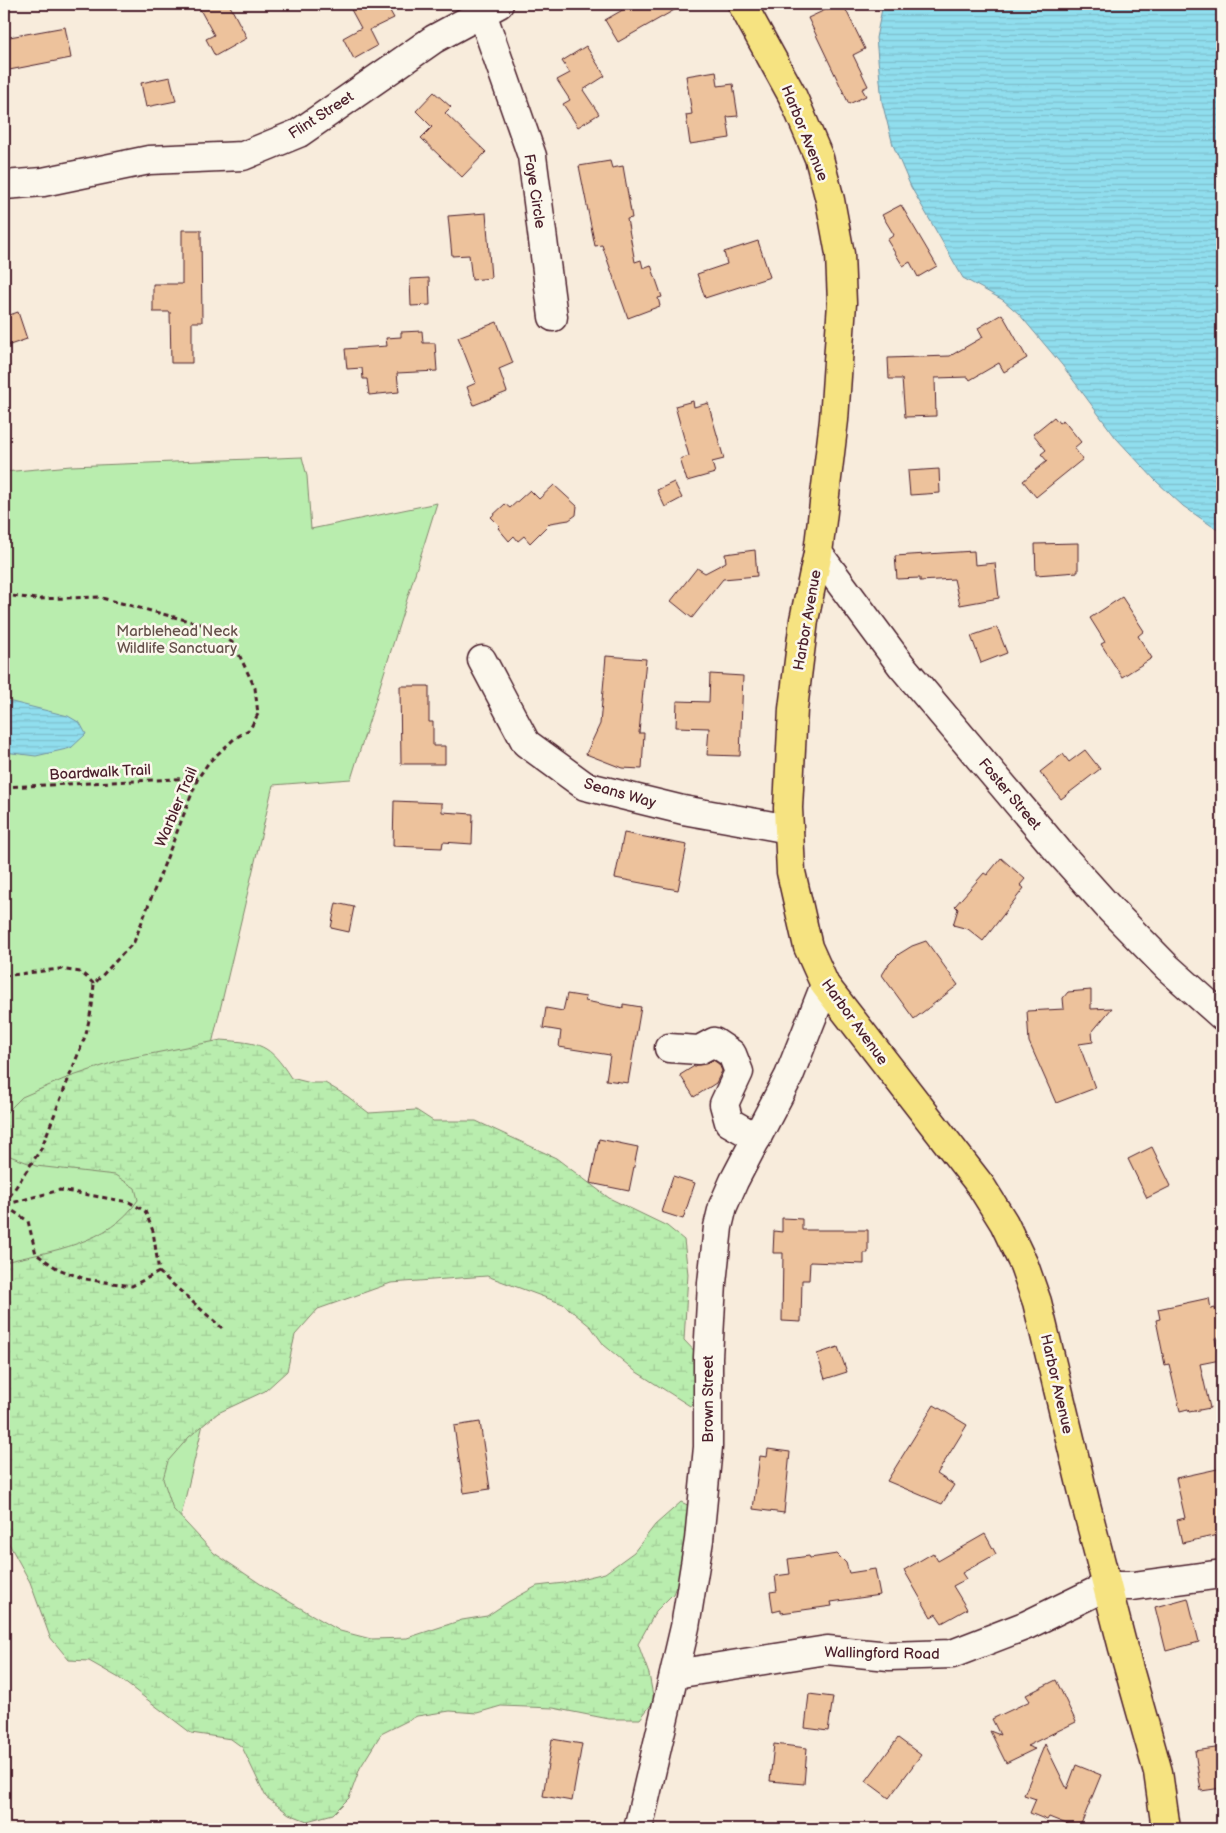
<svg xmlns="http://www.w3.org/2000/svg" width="1226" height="1833" viewBox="0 0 1226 1833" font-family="'Balsamiq Sans',sans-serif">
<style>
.green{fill:#b9edae;stroke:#82866c}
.wetland{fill:url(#wetland-marsh);stroke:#82866c}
.water{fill:url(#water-rules);stroke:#7492a0}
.building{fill:#edc29c;stroke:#4a1f2b}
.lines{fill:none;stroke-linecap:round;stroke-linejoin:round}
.minor-casing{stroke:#4a1f2b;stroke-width:31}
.major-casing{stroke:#4a1f2b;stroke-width:31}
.path{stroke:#4a1f2b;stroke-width:3;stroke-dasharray:5 4;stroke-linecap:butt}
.minor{stroke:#fbf7ec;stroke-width:28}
.major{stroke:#f6e381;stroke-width:28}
.labels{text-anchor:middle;stroke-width:5;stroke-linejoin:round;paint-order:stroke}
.street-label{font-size:15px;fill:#4a1f2b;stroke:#fbf7ec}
.park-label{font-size:15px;fill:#66524c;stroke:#fbf7ec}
</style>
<defs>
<pattern id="wetland-marsh" width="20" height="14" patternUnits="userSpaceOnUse" patternTransform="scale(1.25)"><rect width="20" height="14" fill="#b9edae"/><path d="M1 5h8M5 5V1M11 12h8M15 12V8" fill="none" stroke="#a1cb96"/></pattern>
<pattern id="water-rules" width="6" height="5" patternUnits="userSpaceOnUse" patternTransform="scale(1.25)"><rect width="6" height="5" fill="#90deee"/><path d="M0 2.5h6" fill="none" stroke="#7ebecc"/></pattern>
</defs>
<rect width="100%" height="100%" fill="#f8ecdc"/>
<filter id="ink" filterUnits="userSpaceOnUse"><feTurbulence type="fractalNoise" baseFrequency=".02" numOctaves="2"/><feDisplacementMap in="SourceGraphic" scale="10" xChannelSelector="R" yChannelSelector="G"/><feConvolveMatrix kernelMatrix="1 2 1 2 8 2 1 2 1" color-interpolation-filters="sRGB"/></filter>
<g filter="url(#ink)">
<path class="green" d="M302 457 307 476 311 529 437 503 351 779 273 785 191 1133 268 1153 169 1566 4 1524V472L71 466Z"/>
<path class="wetland" d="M221 1040C260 1043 269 1043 291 1078L311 1083H325L347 1096 369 1113 416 1110 433 1121H476L556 1158 609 1198 667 1226 684 1240 688 1274 684 1340 702 1359 700 1403 690 1406 635 1371 604 1345 591 1327 563 1304 487 1276 391 1283 318 1309 295 1335 287 1371 265 1391 218 1413 189 1437 168 1461 163 1479 173 1509 214 1553 271 1591 340 1631 371 1639 407 1638 462 1620 487 1616 508 1602 537 1586 564 1583 605 1573 634 1552 655 1525 681 1502 694 1508 690 1552 673 1594 656 1611 638 1644 649 1674 654 1701 640 1719H609L553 1708 501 1706 477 1713 450 1711 417 1716 381 1734 360 1768 349 1798 333 1814 307 1821 289 1814 266 1797 242 1747 231 1739 191 1733 119 1678 89 1661 69 1660 50 1637 30 1582 8 1542 4 1539V1262C51 1251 109 1244 138 1200L135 1188 115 1175 36 1166 10 1156 4 1148V1115L22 1097 64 1079 120 1060Z"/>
<g class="water">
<path d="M883 4H1222V533L1183 506 1156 481 1116 438 1062 365 1019 314 1003 300 963 278 911 187 893 145 882 102 876 38Z"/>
<path d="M4 700 68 716 80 723 86 734 71 748 36 756 4 752Z"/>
</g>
<g class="building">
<path d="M197 4H229L247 38 215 56 206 39 214 35Z"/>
<path d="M348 4H386L394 18 369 30 377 46 354 59 343 38 361 28Z"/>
<path d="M633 4H685L618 42 605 20Z"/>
<path d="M838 4H843L865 49 853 55 868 86 862 89 866 96 849 104 808 18Z"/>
<path d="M65 27 71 58 4 71V38Z"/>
<path d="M586 46 605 76 583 90 599 114 578 127 563 104 570 100 557 80 570 73 562 61Z"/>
<path d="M716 71 718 86 733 84 738 116 727 117 730 138 690 144 686 115 692 114 686 76Z"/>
<path d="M170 77 176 101 146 107 141 83Z"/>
<path d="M434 92 451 107 445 113 486 152 462 177 421 138 432 127 416 111Z"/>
<path d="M610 161 612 168 623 166 632 218 627 219 635 262 641 260 643 268 651 265 662 297 658 298 660 306 628 318 602 245 595 246 579 166Z"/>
<path d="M901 205 937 266 918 277 910 262 903 266 887 240 894 235 882 215Z"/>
<path d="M486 213 491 278 472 280 469 255 452 256 448 216Z"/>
<path d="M182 230H201L202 322H192V363H171L170 312H153V284H182Z"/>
<path d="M758 241 770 277 705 298 697 274 727 264 724 252Z"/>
<path d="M429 278 430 305 411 306 410 279Z"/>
<path d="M18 312 27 339 4 347V317Z"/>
<path d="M1002 314 1027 358 1004 372 999 363 970 380 968 377 935 378 936 416 905 417 902 379H889L888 358 950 356 983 337 978 328Z"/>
<path d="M497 322 513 363 499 369 507 392 474 405 467 387 476 383 458 337Z"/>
<path d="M422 331 423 343H435L437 371 397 373 399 392 369 395 367 379H363L362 368 347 369 345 349 387 346 386 338 401 337V332Z"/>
<path d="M693 401 694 407 708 403 724 459 712 462 715 473 687 481 680 459 689 456 675 406Z"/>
<path d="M1054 417 1059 423 1063 420 1081 442 1074 448 1083 459 1036 497 1023 481 1047 461 1041 454 1046 450 1033 434Z"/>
<path d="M939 469 940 493 910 495 908 471Z"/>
<path d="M674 482 682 498 665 507 657 490Z"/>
<path d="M554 485 577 506 576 515 569 520 550 523 530 543 524 536 518 541 514 536 509 541 498 528 500 526 491 517 505 504 510 508 530 490 539 499Z"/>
<path d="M1078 543V572L1036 575 1035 544Z"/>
<path d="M755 550 757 576 723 579 692 618 671 601 697 568 705 573 726 562 725 554Z"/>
<path d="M974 551 975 565 995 563 999 598 960 605 954 579 920 581V578L897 579 895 556Z"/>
<path d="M1122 597 1144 631 1138 636 1152 658 1122 677 1101 644 1105 642 1090 618Z"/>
<path d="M997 627 1007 653 981 663 971 636Z"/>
<path d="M606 656 646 659 639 733H644L642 769 622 768 586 754 600 724Z"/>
<path d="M710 674 743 676 740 756 707 755 709 728 676 727 677 701 709 702Z"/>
<path d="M400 686H429V722H433V746H445V764H401Z"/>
<path d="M1085 750 1100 769 1061 799 1040 772 1063 754 1069 762Z"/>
<path d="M394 801 442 803V812L473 814 472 844 443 842 442 848 393 846Z"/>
<path d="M624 833 687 845 678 890 615 878Z"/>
<path d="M1001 858 1025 879 1020 885 1024 888 983 941 968 929 953 925 958 909 955 906 984 873 987 875Z"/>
<path d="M336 903 354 907 349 932 331 928Z"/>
<path d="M926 941 958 985 914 1019 882 975 889 964 899 954 912 946Z"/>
<path d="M1091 990V1009L1112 1008 1092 1032 1093 1042 1079 1044 1095 1088 1056 1103 1029 1042 1027 1011 1064 1009 1063 998 1068 992Z"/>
<path d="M567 994 586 997 585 1001 623 1008V1004L641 1007 628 1083 606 1080 610 1055 559 1047 561 1031 543 1028 546 1008 563 1011Z"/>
<path d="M713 1060 719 1064 722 1071 716 1083 694 1097 680 1075 696 1065 706 1064Z"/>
<path d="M599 1139 638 1147 629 1191 590 1183Z"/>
<path d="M1152 1147 1171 1186 1147 1198 1128 1159Z"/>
<path d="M673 1176 695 1183 683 1219 661 1212Z"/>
<path d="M782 1218 802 1219V1230H868V1253H864V1264L810 1262 809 1280H802L801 1322 782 1321 783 1253H773L774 1231 782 1232Z"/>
<path d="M1209 1298 1211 1309 1215 1308 1217 1315 1222 1314V1336L1215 1338 1220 1360 1200 1364 1210 1408 1189 1412 1188 1409 1180 1411 1169 1364 1165 1365 1156 1320 1160 1319 1158 1309Z"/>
<path d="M838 1347 847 1372 825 1379 817 1354Z"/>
<path d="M934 1405 967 1425 937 1474 954 1485 942 1504 887 1481Z"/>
<path d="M480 1422 490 1489 464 1493 454 1426Z"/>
<path d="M768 1449 790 1452 784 1513 753 1509 760 1456 767 1457Z"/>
<path d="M1222 1468V1534L1182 1543 1177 1520 1185 1518 1176 1478Z"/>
<path d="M985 1534 996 1554 962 1573 966 1579 953 1586 967 1609 942 1623 936 1614 931 1617 904 1570 933 1553 938 1561Z"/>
<path d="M837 1554 846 1563 849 1573 875 1569 880 1595 831 1602 832 1606 781 1613V1610L773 1612 770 1592 777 1591 775 1576 790 1574 788 1559 809 1556 810 1558Z"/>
<path d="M1188 1598 1199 1642 1166 1651 1155 1607Z"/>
<path d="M1056 1680 1076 1722 1027 1746 1035 1749 1006 1763 990 1731 1000 1735 992 1719 1030 1701 1026 1695Z"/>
<path d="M809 1694 833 1697 828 1731 805 1728Z"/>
<path d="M898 1738 921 1755 889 1798 866 1781Z"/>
<path d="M552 1739 582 1744 572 1801 543 1796Z"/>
<path d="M774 1744 807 1748 804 1784 770 1781Z"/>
<path d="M1045 1744 1067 1789 1076 1765 1101 1775 1079 1829 1049 1817 1047 1820 1030 1813 1036 1799 1024 1795Z"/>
<path d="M1222 1747V1788L1201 1791 1195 1751Z"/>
</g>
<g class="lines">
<g class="minor-casing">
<g id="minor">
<path d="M482 13 532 156 553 317"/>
<path d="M4 185 43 182 149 160 243 156 299 133 434 39 499 4"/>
<path d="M818 553 901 665 1058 851 1111 910 1167 967 1222 1016"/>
<path d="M482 660 526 743 585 786 683 810 789 829"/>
<path d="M669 1048 699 1050 714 1042 732 1054 739 1072 724 1104 729 1122 757 1138"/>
<path d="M675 1674 827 1650 889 1656 952 1654 1027 1625 1107 1586H1133L1222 1574"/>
<path d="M638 1829 685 1627 699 1540 708 1447V1357L712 1283 718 1227 723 1206 734 1181 789 1076 825 985"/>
</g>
</g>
<g class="major-casing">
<path id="major" d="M742 4 792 95 819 158 830 200 840 254 842 303 834 420 818 553 804 620 793 709 788 808 791 872 808 947 825 985 981 1186 1004 1223 1024 1265 1037 1302 1085 1501 1123 1648 1158 1772 1166 1829"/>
</g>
<g class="path">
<path d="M4 595 36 599 98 597 212 627 234 644 255 688 258 714 250 729 234 739 209 762 198 778 134 942 94 984 92 1006 86 1034 41 1149 4 1205"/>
<path d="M4 787 198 778"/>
<path d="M4 976 59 969 81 972 94 984"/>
<path d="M159 1272 132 1286 85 1279 58 1269 36 1254 28 1221 4 1205 60 1190 129 1202 145 1211 153 1231 159 1272 222 1328"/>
</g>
<use href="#minor" class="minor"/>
<use href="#major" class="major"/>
</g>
</g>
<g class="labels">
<g class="street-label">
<text transform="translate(321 115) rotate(-33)" y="5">Flint Street</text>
<text transform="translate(805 133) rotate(68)" y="5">Harbor Avenue</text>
<text transform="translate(535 191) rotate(81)" y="5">Faye Circle</text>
<text transform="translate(807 620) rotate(-80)" y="5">Harbor Avenue</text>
<text transform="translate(100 772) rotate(-3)" y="5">Boardwalk Trail</text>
<text transform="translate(620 793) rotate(16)" y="5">Seans Way</text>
<text transform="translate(1010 794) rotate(50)" y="5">Foster Street</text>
<text transform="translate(176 807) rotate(-67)" y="5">Warbler Trail</text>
<text transform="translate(855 1022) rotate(54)" y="5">Harbor Avenue</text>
<text transform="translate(1057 1384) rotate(77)" y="5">Harbor Avenue</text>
<text transform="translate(708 1399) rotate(-90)" y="5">Brown Street</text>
<text transform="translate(882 1653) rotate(1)" y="5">Wallingford Road</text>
</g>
<g class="park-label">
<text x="177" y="636">Marblehead Neck<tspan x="177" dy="17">Wildlife Sanctuary</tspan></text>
</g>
</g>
<rect width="1226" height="1833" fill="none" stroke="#fbf7ec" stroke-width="20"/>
<rect x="10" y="10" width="1206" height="1813" fill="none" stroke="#4a1f2b" stroke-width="2" filter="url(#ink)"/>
</svg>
